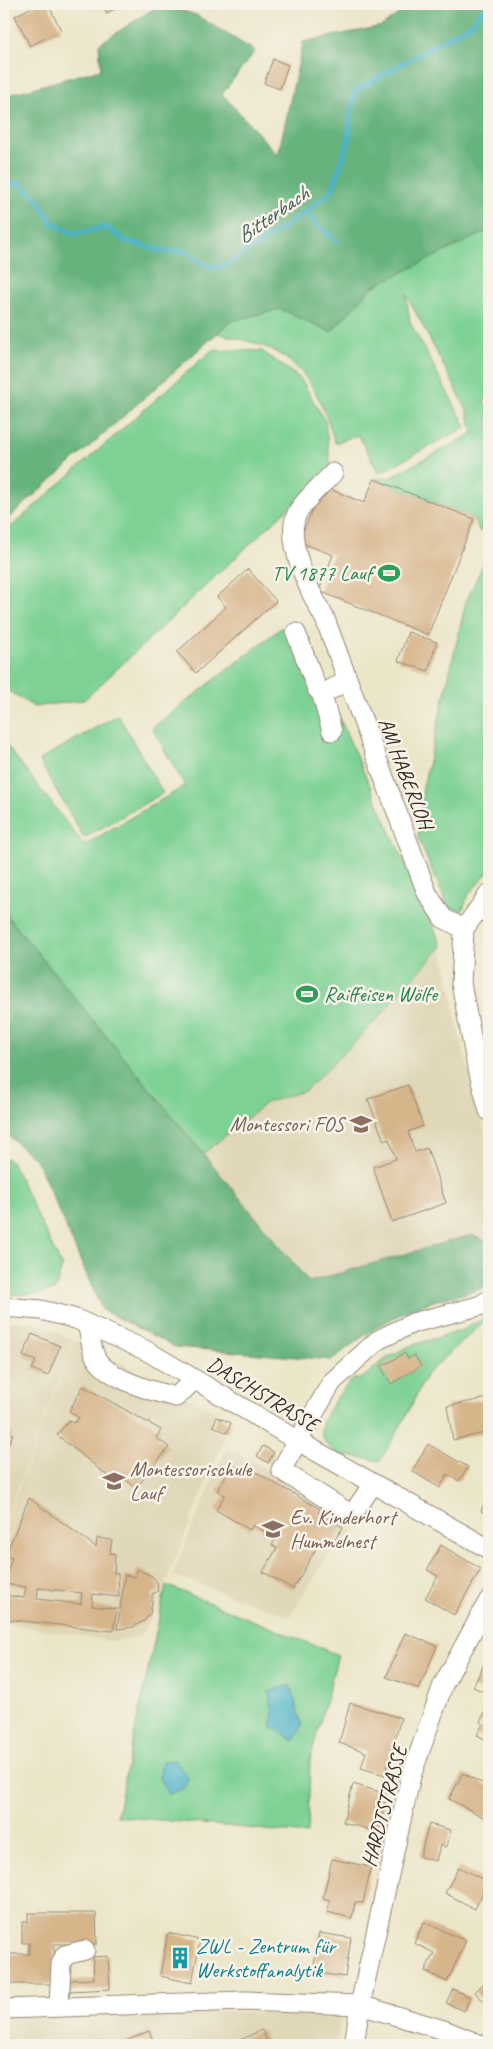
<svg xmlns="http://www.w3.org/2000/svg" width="493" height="2049" viewBox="0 0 493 2049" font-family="Caveat,sans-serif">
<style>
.built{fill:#e0d7b7}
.green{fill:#7dd194;stroke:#5c7e59}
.forest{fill:#66b37e;stroke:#506e4e}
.water{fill:#4bb4c9;stroke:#436f74}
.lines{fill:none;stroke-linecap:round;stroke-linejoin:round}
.stream{stroke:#4bb4c9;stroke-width:5}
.building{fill:#d7b58b;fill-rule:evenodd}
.minor-casing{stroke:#948874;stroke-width:21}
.minor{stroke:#fff;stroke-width:19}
.labels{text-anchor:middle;stroke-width:5;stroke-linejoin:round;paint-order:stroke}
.leisure-label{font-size:21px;fill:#27864d;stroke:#f7f3e8;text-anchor:end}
.street-label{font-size:21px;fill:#3b2a1e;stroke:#f7f3e8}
.education-label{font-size:21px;fill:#785e54;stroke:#f7f3e8;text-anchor:start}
.culture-label{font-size:21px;fill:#0d838f;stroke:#f7f3e8;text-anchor:start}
.water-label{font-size:22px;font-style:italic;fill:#415a5a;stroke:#f7f3e8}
</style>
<rect width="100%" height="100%" fill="#f7f3e8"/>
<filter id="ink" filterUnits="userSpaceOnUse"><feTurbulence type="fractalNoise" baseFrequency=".02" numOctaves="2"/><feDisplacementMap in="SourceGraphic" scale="10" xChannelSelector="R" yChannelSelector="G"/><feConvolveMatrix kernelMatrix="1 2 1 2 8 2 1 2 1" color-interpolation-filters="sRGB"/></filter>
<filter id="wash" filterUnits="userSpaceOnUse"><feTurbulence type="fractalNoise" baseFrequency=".0096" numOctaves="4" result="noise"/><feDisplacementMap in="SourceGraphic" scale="20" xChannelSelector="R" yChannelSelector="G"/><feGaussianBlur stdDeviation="1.12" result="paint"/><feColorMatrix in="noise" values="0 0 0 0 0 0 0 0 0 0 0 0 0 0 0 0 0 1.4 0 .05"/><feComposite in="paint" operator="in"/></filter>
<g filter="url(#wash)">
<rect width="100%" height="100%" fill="#ece6c9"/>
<g class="built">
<path d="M442 946 461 1041 489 1147V1242L471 1235 309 1282 203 1154 267 1102 305 1091 371 1026Z"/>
<path d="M4 1322H33L74 1340 4 1524Z"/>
<path d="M75 1340 216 1412 209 1429 225 1436 154 1612 140 1637 109 1641 4 1623V1527Z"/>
<path d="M227 1447 358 1522 351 1536 331 1551 290 1616 172 1575Z"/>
<path d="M177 2011 294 2013 341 2019 337 2045H4V2014Z"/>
</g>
<g class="green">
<path d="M489 230V398L483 402 489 406V510L480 532 474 519 374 479 389 478 473 433 467 410 406 294 410 322 466 427 379 473 358 435 335 443C323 404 311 370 272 350 256 342 235 338 217 333L231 321 280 309 331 332 372 287Z"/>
<path d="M212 350 262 351 301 379 325 421 331 468 84 700 34 707 4 688V533Z"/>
<path d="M489 551V871L469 894 462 911 448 907 418 838 423 787 466 602Z"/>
<path d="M281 628 303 637 442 946 371 1026 305 1091 267 1102 203 1154 4 912V742L84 845 185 786 152 728Z"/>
<path d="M118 715 163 793 84 838 39 760Z"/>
<path d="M4 1157 12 1162 62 1267 55 1290 36 1294 4 1295Z"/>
<path d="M489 1317 427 1374 404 1420 380 1461 352 1456 340 1457C333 1450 322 1443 321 1432 319 1418 343 1389 353 1379H361L387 1358 407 1347 465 1329 469 1325Z"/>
<path d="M166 1585 338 1655 310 1760 308 1834 117 1816Z"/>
</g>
<g class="forest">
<path d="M161 4 196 15 255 51 222 94 278 155 303 42 382 26 412 4H489V230L372 287 331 332 280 309 231 321 4 522V96L101 69 99 44Z"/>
<path d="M4 912 309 1282 471 1235 489 1242V1284C473 1295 456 1294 438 1300 397 1311 365 1334 332 1360L175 1347 102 1310 37 1161 4 1132Z"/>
</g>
<g class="water">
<path d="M290 1685 302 1725 294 1741 271 1726 273 1712 268 1692Z"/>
<path d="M175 1760 188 1779 184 1788 168 1795 159 1778 162 1761Z"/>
</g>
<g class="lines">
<g class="stream">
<path d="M4 187 19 183 40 202 51 223 75 234 106 227 124 240 162 251H185L211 268 227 265 286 226 332 191 348 142 351 110 355 91 473 23 479 13 489 8"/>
<path d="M305 211 316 224 337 242"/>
</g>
</g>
<g id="blocks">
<g class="building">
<path d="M38 4H48L61 30 30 46 15 16Z"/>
<path d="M103 4H125L107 13Z"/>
<path d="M273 59 288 65 280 89 264 83Z"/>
<path d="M374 479 474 519 428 635 319 591 333 555 299 542 322 486 364 503Z"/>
<path d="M248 569 276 601 196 673 177 652 226 607 217 597Z"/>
<path d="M408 632 437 642 428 671 398 661Z"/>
<path d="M408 1085 423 1126 408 1132 415 1152 427 1148 446 1203 392 1222 373 1167 396 1159 389 1139 384 1141 368 1099Z"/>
<path d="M32 1334 60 1346 48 1376 32 1369 36 1361 23 1356Z"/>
<path d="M405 1353 408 1359 414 1355 421 1366 391 1384 381 1367Z"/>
<path d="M83 1386 161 1430 156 1438 169 1447 136 1488 120 1475 114 1481 57 1435 69 1420 74 1423 79 1418 69 1411Z"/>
<path d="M489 1398V1432L453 1440 447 1406Z"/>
<path d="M217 1417 231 1423 227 1433 213 1426Z"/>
<path d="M4 1426 7 1428 6 1431 13 1434 4 1455Z"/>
<path d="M428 1444 468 1467 459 1481 447 1474 440 1488 412 1471Z"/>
<path d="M263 1446 274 1452 268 1463 257 1456Z"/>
<path d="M232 1465 252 1476 254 1471 320 1509 318 1513 343 1527 331 1546 321 1540 293 1589 263 1572 277 1548 272 1545 276 1538 253 1525 250 1530 216 1510 225 1495 217 1491Z"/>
<path d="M489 1492V1515L481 1511Z"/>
<path d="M29 1498 96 1547 97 1538 112 1540 110 1553 115 1554 114 1573H118L119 1597 93 1594 92 1606 117 1609 113 1631 4 1619V1595L24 1598 26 1587 4 1584V1582L12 1558 5 1556ZM38 1588 82 1593 81 1604 37 1599Z"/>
<path d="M441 1545 481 1569 454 1615 425 1598 438 1576 427 1570Z"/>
<path d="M137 1569 152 1576 157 1582 158 1591 152 1594V1602L150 1614 144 1621 133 1627 117 1629 125 1575 135 1577Z"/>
<path d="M405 1633 437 1646 419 1689 386 1677Z"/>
<path d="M486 1660 489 1662V1687L486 1693 473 1687Z"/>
<path d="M350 1703 401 1718 385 1775 361 1768 366 1752 339 1743Z"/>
<path d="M489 1704V1741L477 1735 483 1724 480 1722Z"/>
<path d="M463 1773 489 1787V1810L485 1818 449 1799Z"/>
<path d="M353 1784 387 1794 378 1832 343 1822Z"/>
<path d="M429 1824 451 1830 446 1847 440 1845 436 1861 420 1857Z"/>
<path d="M332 1859 371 1867 363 1903 355 1902 352 1918 327 1912 330 1900 323 1898Z"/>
<path d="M459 1867 488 1882 475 1909 445 1893Z"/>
<path d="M28 1913H96L97 1944H54V1984H4V1954H29V1943H22V1922H28Z"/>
<path d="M424 1922 466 1941 447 1982 425 1971 434 1953 414 1943Z"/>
<path d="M168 1933 200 1940 192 1983 160 1976Z"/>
<path d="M319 1933 351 1938 345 1977 313 1972Z"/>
<path d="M108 1956 110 1989 70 1991V1980L94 1979 93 1957Z"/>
<path d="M489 1978V2007L475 1992Z"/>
<path d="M453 1989 470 1997 464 2011 446 2003Z"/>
<path d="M262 2030 269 2045H243L240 2040Z"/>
<path d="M149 2031 155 2045H117Z"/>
</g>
</g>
</g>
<g filter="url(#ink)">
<use href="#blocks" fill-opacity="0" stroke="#948874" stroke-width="1"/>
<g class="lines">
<g class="minor-casing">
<g id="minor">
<path d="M333 473C322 485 308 496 299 510 281 537 311 594 325 619L427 893 443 918 464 929"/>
<path d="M296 633 317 689 323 693 326 692 347 681"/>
<path d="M321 692 332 731"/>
<path d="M489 894 464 929 461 983 476 1062 489 1111"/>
<path d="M4 1307 41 1310 76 1319 147 1351 298 1441 489 1549"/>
<path d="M87 1324C90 1334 91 1349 96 1358 108 1379 154 1392 176 1397L194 1380"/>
<path d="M373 1484 352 1515 281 1470 332 1382 378 1340 413 1323 479 1306 489 1300"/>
<path d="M59 2007 61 1964 65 1955 85 1950"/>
<path d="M4 2009 244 2001 360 2005 444 2030 481 2045"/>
<path d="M354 2045 360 2005 411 1776 443 1685 489 1600"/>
</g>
</g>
<use href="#minor" class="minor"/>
</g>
</g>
<defs>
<g id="stadium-bare" transform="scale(1.725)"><path d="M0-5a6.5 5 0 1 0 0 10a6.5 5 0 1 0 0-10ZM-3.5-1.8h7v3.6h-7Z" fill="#2e9e5b" stroke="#f7f3e8" stroke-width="2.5" paint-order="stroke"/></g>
<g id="school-bare" transform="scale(1.725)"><path d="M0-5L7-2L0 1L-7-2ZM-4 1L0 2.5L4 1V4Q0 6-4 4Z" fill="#8d6e63" stroke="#f7f3e8" stroke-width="2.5" paint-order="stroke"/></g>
<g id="building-bare" transform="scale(1.725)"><path d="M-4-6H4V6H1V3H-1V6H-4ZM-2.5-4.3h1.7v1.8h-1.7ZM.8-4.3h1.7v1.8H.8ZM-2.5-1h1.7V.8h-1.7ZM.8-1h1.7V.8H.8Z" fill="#0f9aa8" stroke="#f7f3e8" stroke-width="2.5" paint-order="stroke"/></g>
</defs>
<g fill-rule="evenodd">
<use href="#stadium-bare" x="389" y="573"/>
<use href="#stadium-bare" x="307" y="994"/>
<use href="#school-bare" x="361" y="1124"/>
<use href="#school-bare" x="114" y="1481"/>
<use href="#school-bare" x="273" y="1529"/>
<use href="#building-bare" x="180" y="1958"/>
</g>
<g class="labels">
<g class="leisure-label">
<text x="372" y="580">TV 1877 Lauf</text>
<text x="324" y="1001" text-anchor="start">Raiffeisen Wölfe</text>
</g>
<g class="street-label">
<text transform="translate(406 773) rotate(69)" y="7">AM HABERLOH</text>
<text transform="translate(263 1394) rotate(31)" y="7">DASCHSTRASSE</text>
<text transform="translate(384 1806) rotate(-75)" y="7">HARDTSTRASSE</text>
</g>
<g class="education-label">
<text x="344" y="1131" text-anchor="end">Montessori FOS</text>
<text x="130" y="1476">Montessorischule<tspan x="130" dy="24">Lauf</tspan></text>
<text x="290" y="1524">Ev. Kinderhort<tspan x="290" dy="24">Hummelnest</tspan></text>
</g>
<g class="culture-label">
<text x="196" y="1953">ZWL - Zentrum für<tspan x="196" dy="24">Werkstoffanalytik</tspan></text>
</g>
<g class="water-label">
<text transform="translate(272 214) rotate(-35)" y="8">Bitterbach</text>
</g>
</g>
<rect width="493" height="2049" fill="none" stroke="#f7f3e8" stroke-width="20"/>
</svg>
